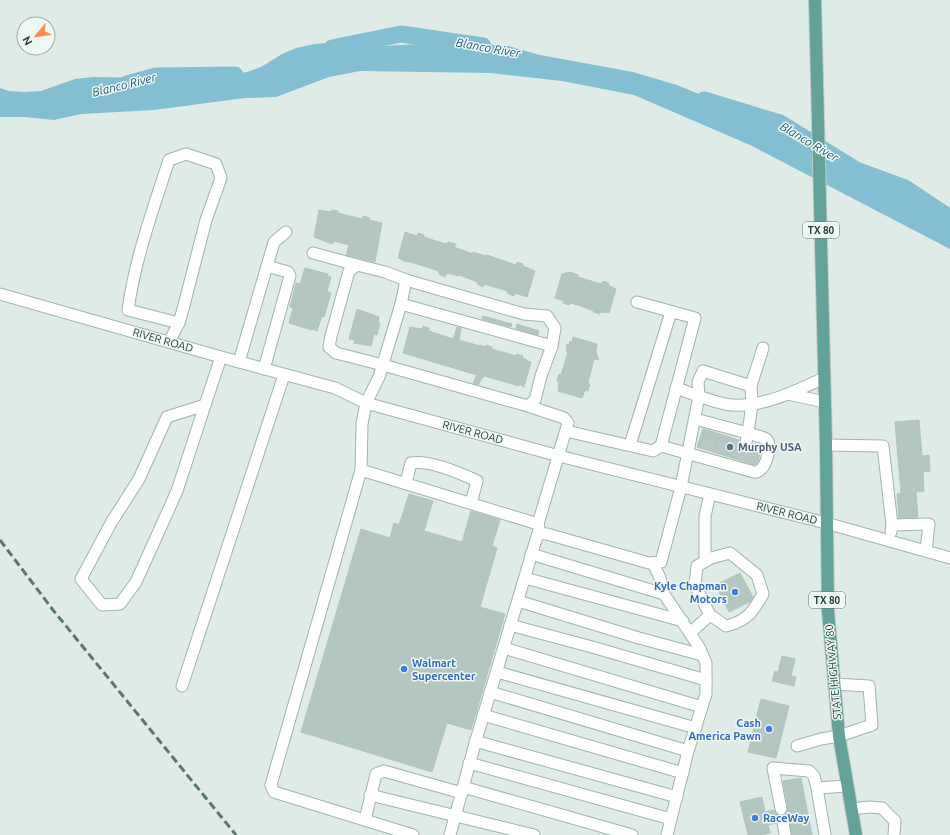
<svg xmlns="http://www.w3.org/2000/svg" width="950" height="835" viewBox="0 0 950 835" font-family="Ubuntu,sans-serif">
<style>
.water{fill:#84bed3}
.lines{fill:none;stroke-linecap:round;stroke-linejoin:round}
.river{stroke:#84bed3;stroke-width:17}
.building{fill:#b4c6c0;stroke:#b1c5bf}
.minor-tunnel{stroke:#b9c8c4;stroke-width:11;stroke-dasharray:11 5.5;stroke-linecap:butt}
.minor-casing{stroke:#a2b3af;stroke-width:13}
.major-casing{stroke:#c0c8c7;stroke-width:14}
.minor{stroke:#fff;stroke-width:11}
.major{stroke:#62a299;stroke-width:12}
.rail{stroke:#597773;stroke-width:3;stroke-dasharray:8 4;stroke-linecap:butt}
.service-dot{fill:#5c6f8a;stroke:#eff7f4;stroke-width:1.5}
.shop-dot{fill:#3f7fe0;stroke:#eff7f4;stroke-width:1.5}
.labels{text-anchor:middle;stroke-width:3;stroke-linejoin:round;paint-order:stroke}
.shield{fill:#eff7f4;stroke:#5d7370;stroke-width:1}
.shield-label{font-size:10px;font-weight:bold;fill:#1f3b37}
.street-label{font-size:11px;fill:#1f3b37;stroke:#eff7f4}
.service-label{font-size:11px;font-weight:bold;fill:#4e5e75;stroke:#eff7f4;text-anchor:start}
.shop-label{font-size:11px;font-weight:bold;fill:#366cbe;stroke:#eff7f4;text-anchor:end}
.water-label{font-size:12px;font-style:italic;fill:#185e79;stroke:#eff7f4}
</style>
<rect width="100%" height="100%" fill="#dfebe7"/>
<path class="water" d="M344 42 382 46 419 44 467 43 508 46 540 55 633 72 677 85 718 102 874 180 909 195 950 217V249L750 145 634 95 562 81 490 73 360 71 329 77 276 97 245 98 154 110 81 114 54 120 24 117H0V88L9 91 24 92 41 91 75 79 93 77 163 78 235 74 247 72 261 67 282 54 296 48 314 44Z"/>
<g class="lines">
<g class="river">
<path d="M332 48 401 34 483 46"/>
<path d="M127 84 156 76 235 75"/>
<path d="M704 100 780 123 856 170 905 188 950 218"/>
</g>
</g>
<g class="building">
<path d="M319 210 331 212 332 210 338 211V213L362 219 363 216 370 218 369 220 382 223 375 262 346 255 349 245 334 241 332 244 314 237Z"/>
<path d="M405 232 417 236 418 233 424 235V237L439 242 447 244 448 242 456 244 454 247 473 254V252L486 256 487 255 516 265 517 262 523 264V266L535 271 527 297 515 293 514 296 507 293 508 291 484 284 483 287 477 284 478 282 459 275V276L447 273 445 277 439 274V271L411 262 403 261V260L398 258Z"/>
<path d="M305 268 328 274 327 276 331 277 327 291 331 293 324 317 322 316 317 331 312 329V330L289 323 293 308 290 307 296 283 300 284Z"/>
<path d="M570 272 578 275V277L601 284 603 281 609 283 608 285 616 289 609 313 600 312V314L593 312 594 311 578 305 570 303 569 305 563 303 564 301 555 298 562 274Z"/>
<path d="M357 309 379 317 378 322 380 323 377 335 374 334 371 346 354 343 355 340 349 339Z"/>
<path d="M483 316 512 324 511 327 482 319Z"/>
<path d="M517 324 539 331 538 335 516 329Z"/>
<path d="M423 326 429 328V331L453 339 457 327 461 328 459 340 480 346V345L484 347 486 345 492 347V349L516 356V354L523 356 522 358 526 359 527 361 531 362 524 387 519 384V386L484 376 478 385 473 383 477 375 403 353 410 327 422 329Z"/>
<path d="M573 337 597 344 596 352 599 360 594 359 588 383 590 384 589 387 588 391 585 390 582 398 558 391 559 382 557 381 559 374 561 375 568 352 566 351 567 344 569 345 570 341 572 342Z"/>
<path d="M919 420 922 456 929 455 930 471 923 472 924 491 916 492 918 517 899 518 897 494 901 493 895 422Z"/>
<path d="M703 429 739 440V444L744 449H748L753 444 762 446 758 461 755 465 697 447Z"/>
<path d="M409 494 433 501 424 531 462 542 471 511 500 520 492 546 497 548 480 607 505 614 471 730 447 723 432 772 301 732 361 529 390 538 394 523 399 525Z"/>
<path d="M740 573 753 597 751 601 729 612 716 585Z"/>
<path d="M782 656 795 659 791 676 796 677 794 686 772 681 775 671 778 672Z"/>
<path d="M761 699 789 706 776 758 748 752Z"/>
<path d="M801 778 812 835H792L790 821 788 817 784 815 787 812 788 808 783 781Z"/>
<path d="M762 797 765 812 774 810 776 814 780 816 777 819 776 823 768 825 770 833 762 835H748L740 802Z"/>
</g>
<g class="lines">
<g class="minor-tunnel">
<path d="M706 450 712 431"/>
<path d="M720 454 725 435"/>
<path d="M740 460 746 442"/>
<path d="M751 463 756 445"/>
</g>
<g class="minor-casing">
<g id="minor">
<path d="M313 253 357 265"/>
<path d="M357 265 385 272 406 280 524 314 547 316 555 328 552 346 541 376 535 400 528 406 383 365 336 353 329 347 331 336 349 271Z"/>
<path d="M0 294 221 357 335 388 366 403 559 456 826 523 950 558"/>
<path d="M637 302 695 318 661 446 754 472C756 472 759 471 760 470 766 466 773 444 766 439 761 436 753 435 748 433L752 404 751 386 763 348"/>
<path d="M401 304 552 346"/>
<path d="M169 342 179 323 183 309 206 220 221 178 216 164 186 154 169 160C153 209 135 259 128 310L179 323"/>
<path d="M239 362 274 242 286 232"/>
<path d="M264 369 290 276 288 272 267 266"/>
<path d="M676 388C691 393 717 404 732 405 764 407 796 391 824 378"/>
<path d="M788 394 825 402"/>
<path d="M205 405 177 491 136 582 120 604 102 605 81 579 111 523 139 479 167 417Z"/>
<path d="M205 405 221 357"/>
<path d="M528 406 564 418 568 423 538 524"/>
<path d="M695 419 748 433 746 442"/>
<path d="M566 431 653 451 661 446"/>
<path d="M630 445 671 312"/>
<path d="M826 445 883 446 892 525"/>
<path d="M361 470 362 424 366 403 379 377 401 304 406 280"/>
<path d="M406 483 411 463C429 460 460 473 477 481L471 503"/>
<path d="M891 532 892 525 929 524 926 551"/>
<path d="M531 554 664 594"/>
<path d="M705 561V516L710 494"/>
<path d="M653 563 660 578 664 594 699 647 706 663V694L688 751 667 835"/>
<path d="M525 578 683 621"/>
<path d="M518 601 639 638 702 655"/>
<path d="M510 625 592 647 706 680"/>
<path d="M690 633 710 615 726 626C747 621 753 612 763 594L757 575 730 553 711 558 697 566 695 585 710 615"/>
<path d="M504 648 702 707"/>
<path d="M497 672 696 728"/>
<path d="M182 686 284 375"/>
<path d="M490 692 688 751"/>
<path d="M483 715 683 773"/>
<path d="M475 741 677 797"/>
<path d="M797 746 821 739 839 736 872 725 869 686 834 684"/>
<path d="M469 763 671 819"/>
<path d="M463 787 632 835"/>
<path d="M817 788 825 835"/>
<path d="M370 795 534 835"/>
<path d="M781 809 773 768 809 771 814 776 817 788 847 786"/>
<path d="M851 809 869 807 882 808 895 821 894 835"/>
<path d="M365 820 376 774 384 771 462 793"/>
<path d="M783 822 785 835"/>
<path d="M413 835 274 792 271 785 361 470 538 524 540 534"/>
<path d="M450 835 476 740 538 533 547 534 649 563 661 562 681 487 699 396 698 382 703 371 751 386"/>
</g>
</g>
<g class="major-casing">
<path id="major" d="M815 0 826 445 828 611 839 736 856 835"/>
</g>
<use href="#minor" class="minor"/>
<use href="#major" class="major"/>
<path class="rail" d="M0 540 53 610 236 835"/>
</g>
<circle class="service-dot" cx="730" cy="447" r="4"/>
<g class="shop-dot">
<circle cx="735" cy="592" r="4"/>
<circle cx="404" cy="669" r="4"/>
<circle cx="769" cy="729" r="4"/>
<circle cx="755" cy="818" r="4"/>
</g>
<g class="labels">
<g class="shield">
<rect x="803" y="222" width="36" height="16" rx="3"/>
<rect x="809" y="592" width="36" height="16" rx="3"/>
</g>
<g class="shield-label">
<text x="821" y="234">TX 80</text>
<text x="827" y="604">TX 80</text>
</g>
<g class="street-label">
<text transform="translate(163 340) rotate(16)" y="4">RIVER ROAD</text>
<text transform="translate(473 432) rotate(15)" y="4">RIVER ROAD</text>
<text transform="translate(787 513) rotate(14)" y="4">RIVER ROAD</text>
<text transform="translate(833 672) rotate(-95)" y="4">STATE HIGHWAY 80</text>
</g>
<g class="service-label">
<text x="738" y="451">Murphy USA</text>
</g>
<g class="shop-label">
<text x="727" y="590">Kyle Chapman<tspan x="727" dy="13">Motors</tspan></text>
<text x="412" y="667" text-anchor="start">Walmart<tspan x="412" dy="13">Supercenter</tspan></text>
<text x="761" y="727">Cash<tspan x="761" dy="13">America Pawn</tspan></text>
<text x="763" y="822" text-anchor="start">RaceWay</text>
</g>
<g class="water-label">
<text transform="translate(488 48) rotate(10)" y="4">Blanco River</text>
<text transform="translate(124 85) rotate(-14)" y="4">Blanco River</text>
<text transform="translate(809 142) rotate(31)" y="4">Blanco River</text>
</g>
</g>
<g transform="translate(36 36) rotate(241)"><circle r="19" fill="#eff7f4" stroke="#9caca8"/>
<path d="M0-3L7 15L0 10L-7 15Z" fill="#f78c51"/>
<text y="-6" font-size="11" font-weight="bold" text-anchor="middle" fill="#1f3b37">N</text>
</g>
</svg>
